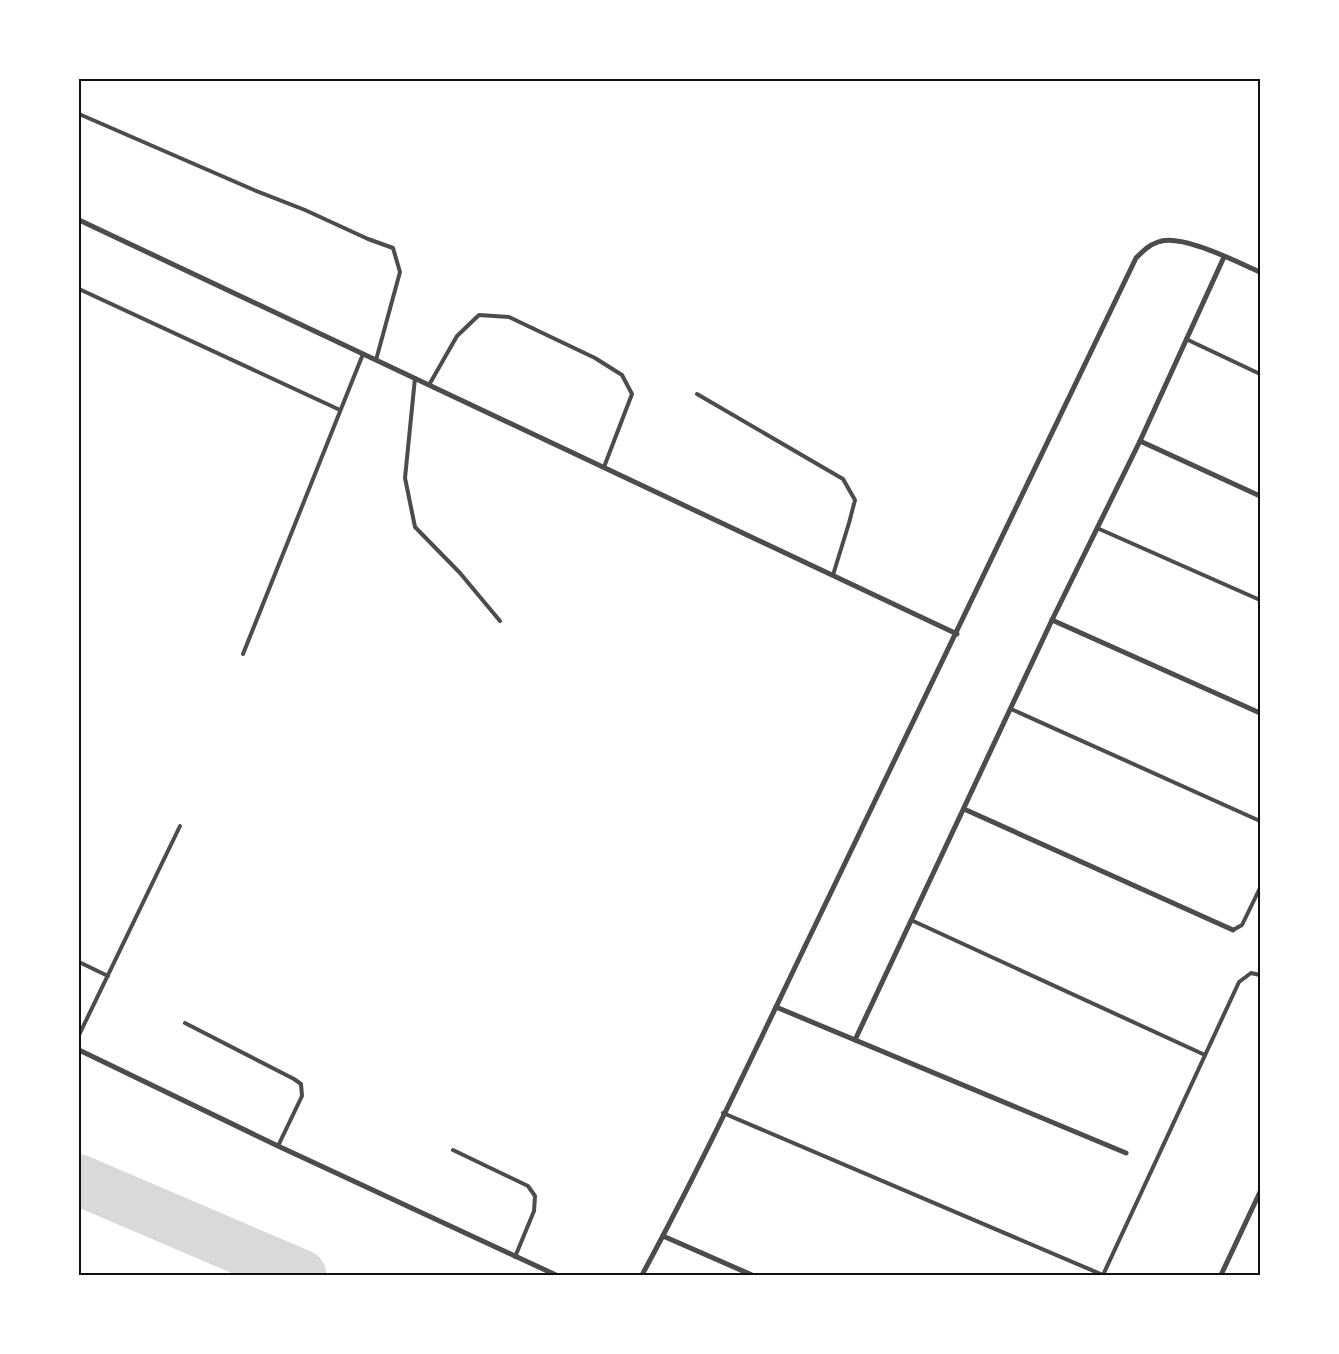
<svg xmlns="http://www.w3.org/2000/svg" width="1339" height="1354" viewBox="0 0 1339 1354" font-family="Overpass,sans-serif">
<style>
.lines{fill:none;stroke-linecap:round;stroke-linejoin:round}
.river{stroke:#d9d9d9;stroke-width:51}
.service{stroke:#4c4c4c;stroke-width:4}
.minor{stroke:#4c4c4c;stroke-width:5}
.neatline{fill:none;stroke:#111;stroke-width:2}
</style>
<rect width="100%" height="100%" fill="#fff"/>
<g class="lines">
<path class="river" d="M79 1180 301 1275"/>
<g class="service">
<path d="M79 114 254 190 305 210 368 239 393 248 400 272 376 360"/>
<path d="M79 289 340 410"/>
<path d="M1186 339 1260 374"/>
<path d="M415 378 405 478 415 527 460 573 500 621"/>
<path d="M429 385 457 336 479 315 509 317 595 358 622 375 632 394 604 467"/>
<path d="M697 394 843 479 855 500 849 523 833 575"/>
<path d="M1097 528 1260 600"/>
<path d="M243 654 363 354"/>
<path d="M1011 709 1260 821"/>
<path d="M911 920 1205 1055"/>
<path d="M1233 930 1242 925 1260 888"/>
<path d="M79 962 108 976"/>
<path d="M185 1023 294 1079 301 1084 302 1096 278 1146"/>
<path d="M79 1035 180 826"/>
<path d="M723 1113 1103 1275"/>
<path d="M453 1150 528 1186 535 1196 534 1211 515 1257"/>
<path d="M1103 1275 1239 982 1251 973 1260 975"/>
</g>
<g class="minor">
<path d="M79 220 957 634"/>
<path d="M1140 441 1260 496"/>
<path d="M1052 620 1260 713"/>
<path d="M964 809 1233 930"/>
<path d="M776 1007 1126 1153"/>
<path d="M855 1040 1052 620 1140 441 1224 257"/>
<path d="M79 1050 278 1146 556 1275"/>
<path d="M663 1236 752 1275"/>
<path d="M642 1275C707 1155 764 1031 823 909 929 692 1033 475 1136 258 1143 251 1149 245 1158 242 1181 233 1237 262 1260 272"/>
<path d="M1221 1275 1260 1192"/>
</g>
</g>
<rect width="1339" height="1354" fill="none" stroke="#ffffff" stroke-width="160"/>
<rect x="80" y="80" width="1179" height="1194" class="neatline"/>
</svg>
